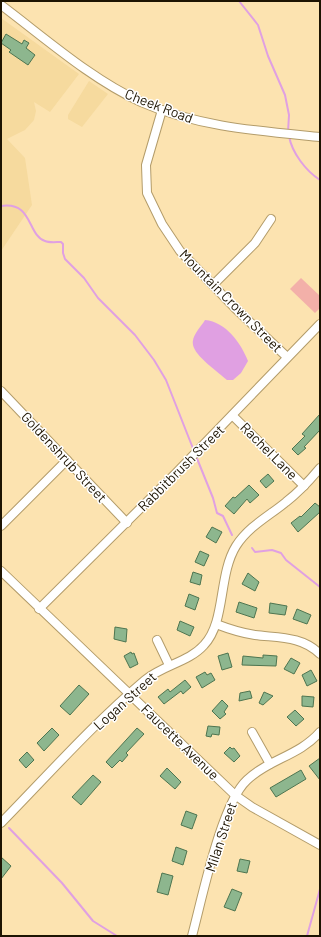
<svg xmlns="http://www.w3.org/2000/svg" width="321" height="937" viewBox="0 0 321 937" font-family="Barlow,sans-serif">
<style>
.built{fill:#f6da9e}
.green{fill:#f3b0a9}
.water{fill:#e0a0e2}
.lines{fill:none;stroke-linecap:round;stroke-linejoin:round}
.stream{stroke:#e0a0e2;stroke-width:2}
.building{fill:#8db68e;stroke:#4e7550}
.minor-casing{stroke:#b39c6a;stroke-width:10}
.minor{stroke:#fff;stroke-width:8}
.labels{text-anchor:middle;stroke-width:3;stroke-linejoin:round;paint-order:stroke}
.street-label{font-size:14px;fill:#1d1402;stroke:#fff}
</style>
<rect width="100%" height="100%" fill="#fce3b0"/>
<g class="built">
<path d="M1 18 79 74 50 112 34 102 36 111 34 120 25 130 7 139 25 158 32 205 1 251Z"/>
<path d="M89 81 108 94 82 127 68 119V115Z"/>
</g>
<path class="green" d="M301 278 320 296V308L315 313 290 289Z"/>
<path class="water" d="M205 320C226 322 241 343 248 361L241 373 233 380H227C218 372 195 356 193 345 191 336 201 327 205 320Z"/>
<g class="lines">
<g class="stream">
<path d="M239 1 258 25 268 56 285 95 289 115 288 132"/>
<path d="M289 136C292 153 306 171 320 180"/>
<path d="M1 206C33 201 27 235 45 241 49 243 56 242 61 242L63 244V253L65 259 84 278 98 298 135 335 154 360 166 380 194 451"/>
<path d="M196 456 213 498 217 513 223 516 232 535"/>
<path d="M252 548 255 552 272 550 281 553 286 560 320 587"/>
<path d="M9 828 62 883 93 921 117 936"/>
<path d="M307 936 320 889"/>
</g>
</g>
<g class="building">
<path d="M6 34 22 44 24 40 29 43 26 48 35 55 28 65 9 52 11 50 1 43Z"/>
<path d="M320 414V430L304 447 306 448 298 455 292 449 305 436 302 434Z"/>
<path d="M268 474 274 481 266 488 260 481Z"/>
<path d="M249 485 259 495 250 503 247 499 234 514 225 506 233 497 235 498Z"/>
<path d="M315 503 320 507V512L298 532 291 523 300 516 301 517Z"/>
<path d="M212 527 222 532 216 543 206 537Z"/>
<path d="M200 551 209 555 204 566 195 562Z"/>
<path d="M193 572 202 575 200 585 190 582Z"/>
<path d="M248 573 259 582 255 591 242 584Z"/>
<path d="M189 594 199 598 195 610 185 606Z"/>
<path d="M239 602 257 608 254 618 236 612Z"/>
<path d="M270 603 287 606 285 615 269 613Z"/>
<path d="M297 609 311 615 307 624 293 619Z"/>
<path d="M180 621 194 627 190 636 177 630Z"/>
<path d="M115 627 127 629 126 642 114 639Z"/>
<path d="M131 652 132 654 134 653 138 664 130 668 124 656Z"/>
<path d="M228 653 232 667 222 670 218 656Z"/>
<path d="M263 655 277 656 276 666 242 665 243 656 263 658Z"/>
<path d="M291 658 300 663 294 674 284 669Z"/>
<path d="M311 670 317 681 307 686 302 675Z"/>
<path d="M205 672 207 675 211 673 215 680 202 688 196 677Z"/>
<path d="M185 680 191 687 183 694 181 691 164 704 158 697 168 689 170 692Z"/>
<path d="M79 685 89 694 70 715 60 706Z"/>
<path d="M250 691 252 698 239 701 240 693Z"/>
<path d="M264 692 273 696 263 705 259 703Z"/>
<path d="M302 696 314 697 313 707 302 706Z"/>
<path d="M222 700 228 706 224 712 226 714 220 719 212 711Z"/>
<path d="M295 710 304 719 296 726 287 717Z"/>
<path d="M208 726 220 727 219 735 212 734 211 737 206 736Z"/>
<path d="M52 728 59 735 44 751 37 743Z"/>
<path d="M137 728 144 734 126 753 128 755 122 762 120 760 112 768 106 762Z"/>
<path d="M230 747 232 749 234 748 240 756 234 762 224 753Z"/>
<path d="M27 752 34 760 26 768 19 760Z"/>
<path d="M320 758V780L309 766Z"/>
<path d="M167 768 181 782 175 789 160 776Z"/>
<path d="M301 770 306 779 276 797 270 788Z"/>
<path d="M93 775 101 782 81 805 72 797Z"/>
<path d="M186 811 197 815 192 829 181 825Z"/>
<path d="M176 847 187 851 183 865 172 861Z"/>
<path d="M1 857 11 866 1 879Z"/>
<path d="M240 859 250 861 247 873 237 871Z"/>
<path d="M162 873 173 876 168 895 157 892Z"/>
<path d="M232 889 242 893 235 911 224 907Z"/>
</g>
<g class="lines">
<g class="minor-casing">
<g id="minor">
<path d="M1 5C45 38 91 79 141 102 198 127 259 131 320 137"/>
<path d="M162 110 146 165 147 193 162 224 180 251 235 308 287 357"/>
<path d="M213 285 255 243 271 219"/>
<path d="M1 391 127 523"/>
<path d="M233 416 304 486"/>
<path d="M1 526 67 460"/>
<path d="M1 571 235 795 252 807 320 845"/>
<path d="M39 609 176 473 320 324"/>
<path d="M216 624C229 629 241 633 255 635 279 638 302 636 320 654"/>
<path d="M157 640 169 665"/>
<path d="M252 732 270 764"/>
<path d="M1 823C48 775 93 724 145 680 163 665 189 662 204 645 226 622 218 575 236 546 249 526 269 516 286 502 299 492 310 480 320 468"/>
<path d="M192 936C202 899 221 804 247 780 269 759 299 756 320 732"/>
</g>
</g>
<use href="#minor" class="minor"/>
</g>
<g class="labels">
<g class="street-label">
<text transform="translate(159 106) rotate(21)" y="5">Cheek Road</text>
<text transform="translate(231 301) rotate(45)" y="5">Mountain Crown Street</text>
<text transform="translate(269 451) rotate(45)" y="5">Rachel Lane</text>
<text transform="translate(64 457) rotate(47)" y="5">Goldenshrub Street</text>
<text transform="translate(181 468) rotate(-45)" y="5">Rabbitbrush Street</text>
<text transform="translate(125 701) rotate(-42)" y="5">Logan Street</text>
<text transform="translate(180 742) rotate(44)" y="5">Faucette Avenue</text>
<text transform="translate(221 837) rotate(-72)" y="5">Milan Street</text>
</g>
</g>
<rect width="321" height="937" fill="none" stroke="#1d1402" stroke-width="4"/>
</svg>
